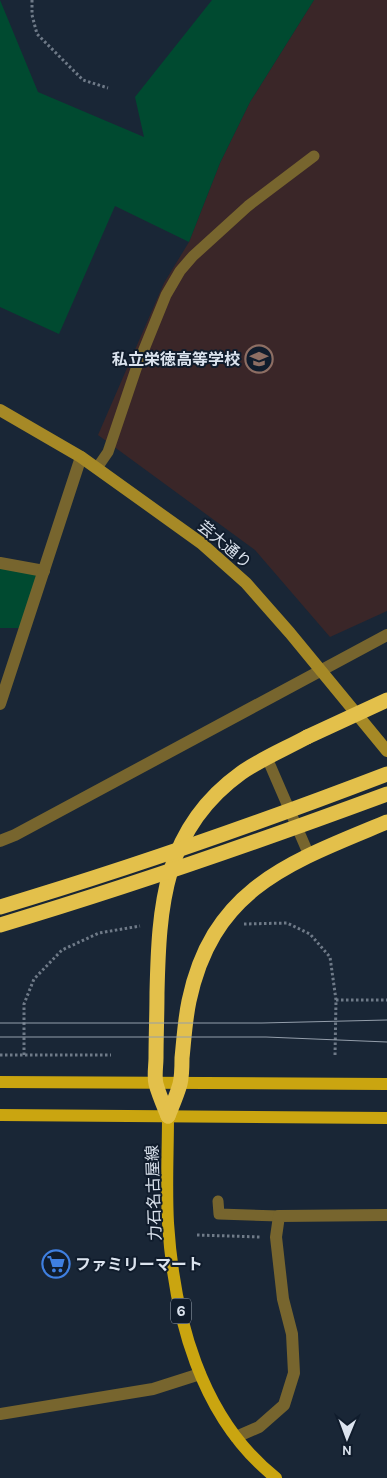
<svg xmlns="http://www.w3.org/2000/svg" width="387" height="1478" viewBox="0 0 387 1478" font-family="Karla,'Noto Sans JP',sans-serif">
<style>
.education{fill:#3a2628}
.green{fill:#004a30}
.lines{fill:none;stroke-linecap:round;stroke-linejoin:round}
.path{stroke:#6f7a88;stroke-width:3;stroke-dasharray:2.5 2.5;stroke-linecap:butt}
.lane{stroke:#77652e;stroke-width:11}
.street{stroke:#77652e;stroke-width:12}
.secondary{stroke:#a68926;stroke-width:12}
.primary{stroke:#caa510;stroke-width:12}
.highway{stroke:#e3c04b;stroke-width:15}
.tram{stroke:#949eab;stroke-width:1}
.highway-bridge{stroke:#e3c04b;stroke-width:15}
.labels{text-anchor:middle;stroke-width:4;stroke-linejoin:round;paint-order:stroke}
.shield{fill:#101c2c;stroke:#9ea7b4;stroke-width:1}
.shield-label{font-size:15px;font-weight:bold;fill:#dbe3ee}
.poi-label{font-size:16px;font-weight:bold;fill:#dbe3ee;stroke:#101c2c;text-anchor:end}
.street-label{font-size:16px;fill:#dbe3ee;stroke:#101c2c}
</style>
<rect width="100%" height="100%" fill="#192636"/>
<path class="education" d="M314 0H387V611L330 637 255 550 98 435 164 283 189 242 220 163 250 102Z"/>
<g class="green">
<path d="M0 0 38 92 144 137 135 97 212 0H314L250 102 220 163 189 242 115 206 59 334 0 307Z"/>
<path d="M0 563 44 571 25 628H0Z"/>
</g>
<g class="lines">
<g class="path">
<path d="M32 0V15L37 34 83 80 108 88"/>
<path d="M244 924 287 923 310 934 330 957 336 1000 335 1056"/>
<path d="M336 1000H387"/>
<path d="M0 1055H111"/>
<path d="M24 1055V1004L34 979 62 950 99 933 140 926"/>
<path d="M197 1235 260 1237"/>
</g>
<g class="lane">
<path d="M97 468 108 452 136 369 166 295 180 271 193 256 248 206 314 156"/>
<path d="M267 758 309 855"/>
<path d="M218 1201 219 1214 279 1216"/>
</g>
<g class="street">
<path d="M0 563 44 571"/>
<path d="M0 704 81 457"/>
<path d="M0 841 15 835 387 635"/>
<path d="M0 1414 153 1389 200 1374"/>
<path d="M236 1437 259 1427 284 1405 294 1373 292 1334 283 1299 276 1237 279 1216 387 1215"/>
</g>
<path class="secondary" d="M0 410 81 457 201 543 246 583 290 633 387 751"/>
<g class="primary">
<path d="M0 1082 387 1084"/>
<path d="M0 1115 387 1118"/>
<path d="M168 1116C168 1152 166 1187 168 1223 174 1316 200 1418 276 1478"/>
</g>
<g class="highway">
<path d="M168 1116C164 1106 159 1095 156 1084 154 1076 156 1066 156 1058 156 1036 157 1015 157 993 159 906 163 829 241 773 261 759 285 749 307 737"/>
<path d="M168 1116C172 1106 177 1095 180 1084 182 1076 182 1066 182 1058 184 1039 185 1020 189 1001 213 887 291 862 387 822"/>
</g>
<g class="tram">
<path d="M0 1023H262L387 1020"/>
<path d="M0 1037H266L387 1042"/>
</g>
<g class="highway-bridge">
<path d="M307 737 387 700"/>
<path d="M0 907C131 868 259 823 387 774"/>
<path d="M0 925C131 886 260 841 387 794"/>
</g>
</g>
<defs>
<g id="school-ring" transform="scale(1.4375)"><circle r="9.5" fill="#101c2c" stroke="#8d6e63" stroke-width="1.5"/><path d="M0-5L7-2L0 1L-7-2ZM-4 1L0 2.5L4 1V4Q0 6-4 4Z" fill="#8d6e63"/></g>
<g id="supermarket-ring" transform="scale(1.4375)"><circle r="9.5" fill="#101c2c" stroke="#3f7fe0" stroke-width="1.5"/><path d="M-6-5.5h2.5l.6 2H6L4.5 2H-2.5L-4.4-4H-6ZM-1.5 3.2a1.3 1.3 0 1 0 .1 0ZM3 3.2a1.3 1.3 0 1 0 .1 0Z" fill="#3f7fe0"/></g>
</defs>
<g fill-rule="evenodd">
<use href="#school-ring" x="259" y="359"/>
<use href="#supermarket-ring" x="56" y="1264"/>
</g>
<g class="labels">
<rect class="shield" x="171" y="1298.5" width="20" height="25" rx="4"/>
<g class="shield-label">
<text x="181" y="1316">6</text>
</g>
<g class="poi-label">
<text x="240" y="365">私立栄徳高等学校</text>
<text x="75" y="1270" text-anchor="start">ファミリーマート</text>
</g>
<g class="street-label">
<text transform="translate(225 544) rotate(40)" y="6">芸大通り</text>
<text transform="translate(153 1193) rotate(-92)" y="6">力石名古屋線</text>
</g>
</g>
<g transform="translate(347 1438) rotate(181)" stroke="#101c2c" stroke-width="4" paint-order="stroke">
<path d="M0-4L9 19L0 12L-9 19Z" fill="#dbe3ee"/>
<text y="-8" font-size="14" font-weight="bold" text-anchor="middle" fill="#dbe3ee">N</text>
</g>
</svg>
